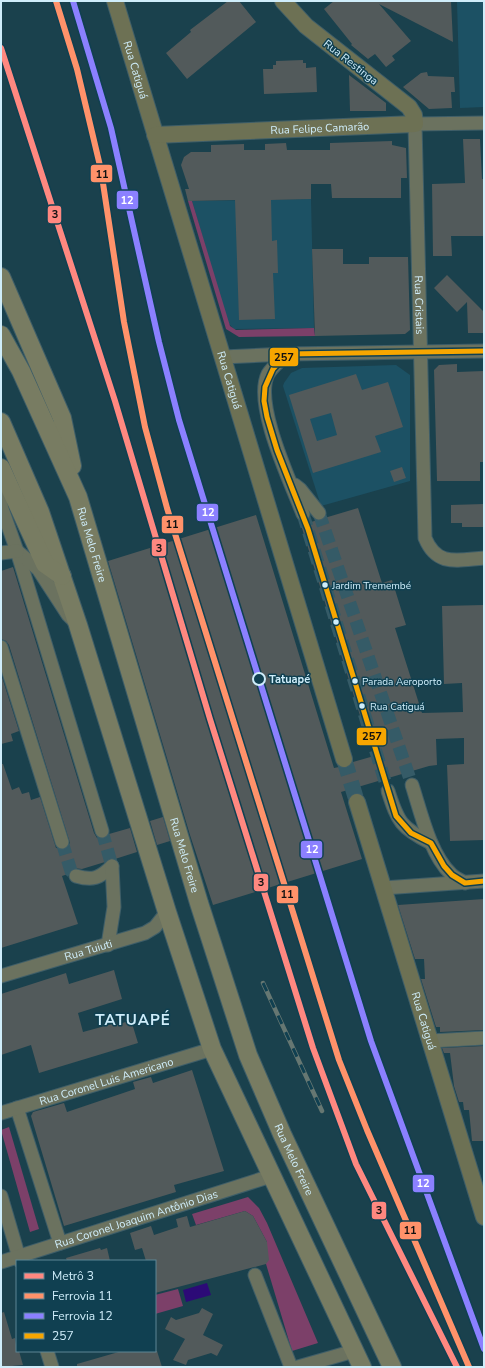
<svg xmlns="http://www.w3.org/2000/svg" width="485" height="1368" viewBox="0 0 485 1368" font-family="'Nunito Sans',sans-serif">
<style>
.built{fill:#1c5164}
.green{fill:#7c4069}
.water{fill:#2c0a77}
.building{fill:#525a5b;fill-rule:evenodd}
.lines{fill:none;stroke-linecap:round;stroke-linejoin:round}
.minor-tunnel{stroke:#355b67;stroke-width:13;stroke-dasharray:13 6;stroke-linecap:butt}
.major-tunnel{stroke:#355b67;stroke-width:16;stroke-dasharray:16 8;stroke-linecap:butt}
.minor-casing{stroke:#3f5e68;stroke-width:15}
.major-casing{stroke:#3f5e68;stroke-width:18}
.highway-casing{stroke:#3f5e68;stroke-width:20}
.minor{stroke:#6b725f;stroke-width:13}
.major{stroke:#6d7154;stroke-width:16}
.highway{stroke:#787c62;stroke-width:18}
.rail-casing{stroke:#667772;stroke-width:4.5}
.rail{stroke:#104051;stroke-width:3;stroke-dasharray:9;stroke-linecap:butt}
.bus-1-casing{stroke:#104051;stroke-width:8}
.bus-1{stroke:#f7a600;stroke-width:5}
.rail-1-casing{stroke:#104051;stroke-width:9}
.rail-2-casing{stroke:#104051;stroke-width:9}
.rail-1{stroke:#ff926a;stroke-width:6}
.rail-2{stroke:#8b80ff;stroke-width:6}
.metro-1-casing{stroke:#104051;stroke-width:9}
.metro-1{stroke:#ff8880;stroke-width:6}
.bus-dot{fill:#cfedfa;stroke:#104051;stroke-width:1.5}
.stop-dot{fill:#104051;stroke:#cfedfa;stroke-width:2}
.labels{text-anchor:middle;stroke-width:3;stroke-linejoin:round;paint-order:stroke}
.bus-label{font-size:10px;fill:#cfedfa;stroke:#104051;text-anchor:start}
.street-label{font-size:11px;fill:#cfedfa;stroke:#104051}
.stop-label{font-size:11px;font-weight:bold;fill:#cfedfa;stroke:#104051;text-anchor:start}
.district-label{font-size:15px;font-weight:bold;letter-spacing:1px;fill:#cfedfa;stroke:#104051}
.line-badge{stroke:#104051;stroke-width:1.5}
.badge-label{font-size:11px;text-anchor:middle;font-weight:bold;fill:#fff}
.pale-badge-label{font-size:11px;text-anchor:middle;font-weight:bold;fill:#111}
</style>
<rect width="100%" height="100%" fill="#1a414d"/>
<g class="built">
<path d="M457 1H484V107L460 108Z"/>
<path d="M311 199 314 328 234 329 228 323 192 201Z"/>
<path d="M396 365 410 375V481L321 506 283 386 284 383 291 373 302 368Z"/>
</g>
<g class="green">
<path d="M188 201H192L230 326 236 330 314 328 315 336 239 337 226 329Z"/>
<path d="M9 1127 39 1229 30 1232 1 1130Z"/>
<path d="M248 1197 259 1208 267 1223 318 1343 292 1351 266 1264 267 1242 253 1216 245 1211 196 1225 192 1214Z"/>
<path d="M178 1289 183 1306 155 1314V1295Z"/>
</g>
<path class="water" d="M207 1283 211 1295 186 1302 183 1290Z"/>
<g class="building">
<path d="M228 1H239L256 22 187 79 166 53 191 32 190 30Z"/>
<path d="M334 1H451L453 42 379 4 411 41 396 53 392 56 395 60 386 67 375 54 368 59 351 45 352 44 324 9Z"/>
<path d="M303 60V63H306V68L316 67 317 92 264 94 263 69H273V65H276V61Z"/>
<path d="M427 72 428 76 454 77 455 92H451L452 108 429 109 403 87 421 73Z"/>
<path d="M349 75 386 103V111H350Z"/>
<path d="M463 139H480L482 179H484V236H451L452 256H433L432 184 465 183Z"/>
<path d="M392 141V145L406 148 407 178H401V198H332L331 184H311V199L271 200 272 241 277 240 278 273H273L275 319 239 320 235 200 188 201 185 189H189L181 165 184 157 191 152H211V145L244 144V150H265V144L286 143 287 150H330V143Z"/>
<path d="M312 249H343V264H369V257H408L410 330 405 334 315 336Z"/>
<path d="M447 275 484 312V333H468L467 302 457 312 434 288Z"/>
<path d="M457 364V372L484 371V462H480V481H437L434 370 439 365Z"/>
<path d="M356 374 362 390 388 382 403 427 375 436 381 452 313 473 289 395ZM331 413 337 435 317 441 310 419Z"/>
<path d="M402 467 406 478 394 482 390 471Z"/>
<path d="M484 504V527H462V523H451V505Z"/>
<path d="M358 508 382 583 392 580 406 625 395 628 422 713 463 712 462 683 444 684 442 606 484 605V840L450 841 447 765 464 764V738L436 739 437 765 429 766 341 792 362 859 213 905 190 835 108 561 256 515 334 768 339 767 346 768 353 762 381 754 370 719 362 722 301 525Z"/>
<path d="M13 567 94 833 97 838 104 839 109 834 130 828 137 852 115 859 110 858 105 862 82 869 73 868 68 874 62 876 78 924 1 948V764H3L12 790 19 787 22 794 29 792 31 800 40 797 56 848 65 849 70 843 9 645 6 641 1 639V571Z"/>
<path d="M1 674 19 731 11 734 13 741 1 744Z"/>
<path d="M163 817 170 841 157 845 150 821Z"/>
<path d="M484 899V1030L440 1032V1027H436L421 979H425L424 959H415L398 905Z"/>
<path d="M114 970 122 999 78 1013 83 1032 116 1023 117 1025 131 1020 138 1043 39 1073 31 1045 1 1055V994L66 973 69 984Z"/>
<path d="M484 1046V1141H472L469 1110H464L463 1102H459L454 1086 450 1053H444L442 1048Z"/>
<path d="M192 1070 224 1171 174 1185 176 1192 64 1226 31 1116 33 1112 64 1103 67 1112 135 1089 133 1082 151 1077 153 1083Z"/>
<path d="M245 1211 253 1216 267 1242 269 1260 266 1264 155 1293V1261H146L142 1248 135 1250 130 1233 151 1226 154 1235 178 1227 176 1219 187 1216 190 1227Z"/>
<path d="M100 1248 101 1250 107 1248 110 1261H67L66 1258Z"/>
<path d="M202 1308 213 1314 203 1335 223 1345 217 1356 211 1353 188 1360 186 1365 173 1360 185 1339 165 1329 171 1317 176 1320 199 1313Z"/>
<path d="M4 1312 12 1339 15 1338 17 1351H19L23 1365 1 1367V1313Z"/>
<path d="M122 1351H157L162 1367H77V1364Z"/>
</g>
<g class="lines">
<g class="minor-tunnel">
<path d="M319 513 412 785"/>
<path d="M303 514 388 791"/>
<path d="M102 831 112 866"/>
<path d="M62 842 71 871 76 876"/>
</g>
<path class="major-tunnel" d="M344 759 357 802"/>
<g class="minor-casing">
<g id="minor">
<path id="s1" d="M484 123 415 124 425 538C437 567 457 560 484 558"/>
<path d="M287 354C281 360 272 367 268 374 253 404 291 483 303 514"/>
<path d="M223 357 287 354 484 351"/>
<path d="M1 475V506"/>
<path d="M295 485 300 489 319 513"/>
<path d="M1 506 17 551 102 831"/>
<path d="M17 551 38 569 68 615 73 620"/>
<path d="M1 553 17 551"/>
<path d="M1 647 62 842"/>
<path d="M412 785C421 813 430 854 451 874 455 878 460 880 465 883"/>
<path d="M388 791C398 822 401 828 431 843"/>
<path d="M76 876C93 881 100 878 112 866"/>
<path d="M383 888 484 881"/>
<path d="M108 945 114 907 112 866"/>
<path id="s2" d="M1 976 145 933 155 927 167 912"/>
<path d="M430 1041 484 1038"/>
<path d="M17 1108 60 1243"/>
<path id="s3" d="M1 1113 212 1049"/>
<path d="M1 1196 20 1261"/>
<path id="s4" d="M1 1262 271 1176"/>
<path d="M255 1275 291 1367"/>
<path d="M47 1351 52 1367"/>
<path d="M298 1367 354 1351"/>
</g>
</g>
<g class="major-casing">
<g id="major">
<path id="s5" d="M115 1 344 759"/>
<path id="s6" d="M155 135 415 124 414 115 409 107 306 26 283 1"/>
<path id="s7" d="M357 802 484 1217"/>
</g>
</g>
<g class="highway-casing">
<g id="highway">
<path d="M1 277 62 418 72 466"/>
<path id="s8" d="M1 335 21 371 78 497 199 903 248 1055 282 1134 392 1367"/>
<path d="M1 422 40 512 78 625 167 912 212 1049 362 1367"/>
<path d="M1 468 45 564 62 576"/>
</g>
</g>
<use href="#minor" class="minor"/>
<use href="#major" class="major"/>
<use href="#highway" class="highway"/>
<g class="rail-casing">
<path id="rail" d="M263 983 322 1111"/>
</g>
<use href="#rail" class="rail"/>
<g class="bus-1-casing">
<path id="bus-1" d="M484 351 287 354 273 369 265 387 264 401 267 417 277 450 308 529 396 816 411 833 431 843 444 866 452 875 465 883 484 881"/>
</g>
<use href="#bus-1" class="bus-1"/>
<g class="rail-1-casing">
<path id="rail-1" d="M56 1 77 69 101 170 124 322 145 427 167 508 339 1060 367 1130 469 1367"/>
</g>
<g class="rail-2-casing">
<path id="rail-2" d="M73 1 111 128 159 342 179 420 371 1041 484 1349"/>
</g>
<use href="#rail-1" class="rail-1"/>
<use href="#rail-2" class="rail-2"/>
<g class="metro-1-casing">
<path id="metro-1" d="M1 48 115 401 210 719 313 1048 356 1164 457 1367"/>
</g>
<use href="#metro-1" class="metro-1"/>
</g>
<g class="bus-dot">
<circle cx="325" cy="585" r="3.5"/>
<circle cx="336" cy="622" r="3.5"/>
<circle cx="355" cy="681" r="3.5"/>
<circle cx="362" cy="706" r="3.5"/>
</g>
<circle class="stop-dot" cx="259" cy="679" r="6"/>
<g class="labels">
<g class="bus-label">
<text x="332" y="589">Jardim Tremembé</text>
<text x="362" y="685">Parada Aeroporto</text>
<text x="370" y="710">Rua Catiguá</text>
</g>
<g class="street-label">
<text transform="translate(351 62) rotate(38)" y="4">Rua Restinga</text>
<text dy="4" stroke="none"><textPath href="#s5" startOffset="72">Rua Catiguá</textPath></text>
<text dy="4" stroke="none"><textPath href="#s6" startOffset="165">Rua Felipe Camarão</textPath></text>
<text dy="4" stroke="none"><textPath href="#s1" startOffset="250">Rua Cristais</textPath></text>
<text dy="4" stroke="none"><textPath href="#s5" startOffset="396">Rua Catiguá</textPath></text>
<text dy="4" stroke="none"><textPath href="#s8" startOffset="229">Rua Melo Freire</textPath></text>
<text dy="4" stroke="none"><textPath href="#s8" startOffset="553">Rua Melo Freire</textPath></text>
<text dy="4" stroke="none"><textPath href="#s2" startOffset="91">Rua Tuiuti</textPath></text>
<text dy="4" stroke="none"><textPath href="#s7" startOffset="229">Rua Catiguá</textPath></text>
<text dy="4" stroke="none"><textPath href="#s3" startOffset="110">Rua Coronel Luis Americano</textPath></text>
<text dy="4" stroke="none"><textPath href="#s8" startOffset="877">Rua Melo Freire</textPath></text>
<text dy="4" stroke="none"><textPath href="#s4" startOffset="142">Rua Coronel Joaquim Antônio Dias</textPath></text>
</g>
<g class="stop-label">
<text x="269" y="683">Tatuapé</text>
</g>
<g class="district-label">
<text x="133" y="1025">TATUAPÉ</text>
</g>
</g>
<g class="line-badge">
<rect x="90" y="164" width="23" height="19" rx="4" fill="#ff926a"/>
<rect x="116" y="190" width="23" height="20" rx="4" fill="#8b80ff"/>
<rect x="47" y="205" width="15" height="19" rx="4" fill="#ff8880"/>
<rect x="269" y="347" width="30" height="20" rx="4" fill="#f7a600"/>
<rect x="196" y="503" width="23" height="19" rx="4" fill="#8b80ff"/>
<rect x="161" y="515" width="23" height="19" rx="4" fill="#ff926a"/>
<rect x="151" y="538" width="16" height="19" rx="4" fill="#ff8880"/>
<rect x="356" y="727" width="31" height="19" rx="4" fill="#f7a600"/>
<rect x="300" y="840" width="23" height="19" rx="4" fill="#8b80ff"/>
<rect x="253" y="873" width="16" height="19" rx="4" fill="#ff8880"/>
<rect x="276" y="885" width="23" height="19" rx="4" fill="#ff926a"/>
<rect x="412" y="1174" width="23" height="19" rx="4" fill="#8b80ff"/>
<rect x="371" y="1201" width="16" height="19" rx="4" fill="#ff8880"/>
<rect x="399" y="1221" width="23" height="19" rx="4" fill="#ff926a"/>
</g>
<g class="badge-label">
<text x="127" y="204">12</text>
<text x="208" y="516">12</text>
<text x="312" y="853">12</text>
<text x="423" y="1187">12</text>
</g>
<g class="pale-badge-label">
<text x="102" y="178">11</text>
<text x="55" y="218">3</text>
<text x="284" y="361">257</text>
<text x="172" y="528">11</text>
<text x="159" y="552">3</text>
<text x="372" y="740">257</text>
<text x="261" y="886">3</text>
<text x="287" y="898">11</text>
<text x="379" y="1214">3</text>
<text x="410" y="1234">11</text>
</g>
<rect width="485" height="1368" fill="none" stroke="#cfedfa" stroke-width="4"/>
<rect x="16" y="1260" width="140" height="92" fill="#104051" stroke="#5c8595"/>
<rect x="24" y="1273" width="20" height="6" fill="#ff8880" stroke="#5c8595"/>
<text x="52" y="1280" font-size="12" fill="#cfedfa">Metrô 3</text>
<rect x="24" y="1293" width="20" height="6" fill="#ff926a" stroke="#5c8595"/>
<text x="52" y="1300" font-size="12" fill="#cfedfa">Ferrovia 11</text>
<rect x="24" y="1313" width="20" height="6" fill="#8b80ff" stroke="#5c8595"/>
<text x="52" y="1320" font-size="12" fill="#cfedfa">Ferrovia 12</text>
<rect x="24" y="1333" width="20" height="6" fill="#f7a600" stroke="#5c8595"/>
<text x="52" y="1340" font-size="12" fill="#cfedfa">257</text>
</svg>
